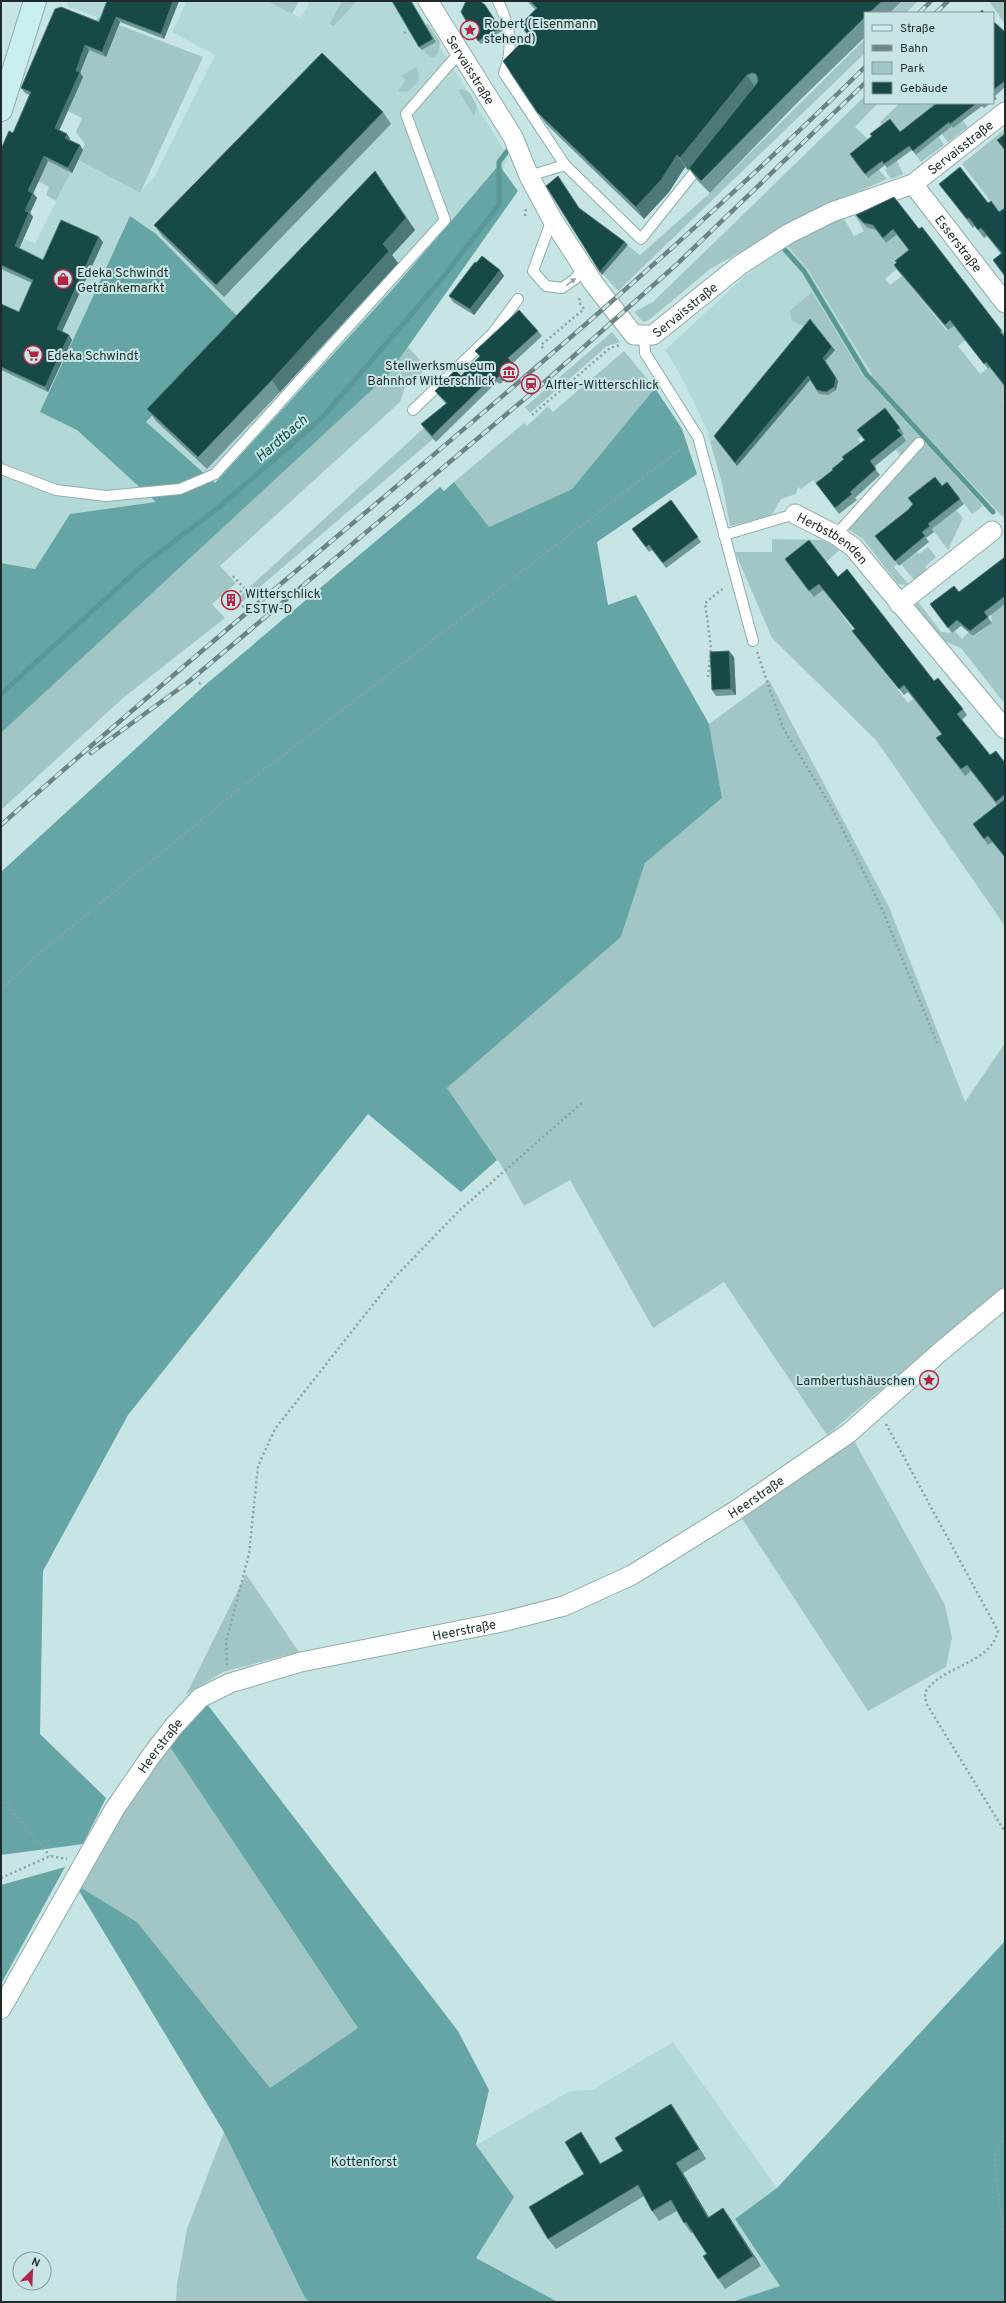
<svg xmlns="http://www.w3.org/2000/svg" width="1006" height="2303" viewBox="0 0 1006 2303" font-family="Overpass,sans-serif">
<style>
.built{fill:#b2d9d8}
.green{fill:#a1c6c5}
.forest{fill:#66a5a5}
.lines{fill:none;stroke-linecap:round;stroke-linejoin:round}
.stream{stroke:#599897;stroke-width:5}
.service-casing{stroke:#90adad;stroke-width:12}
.minor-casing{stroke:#90adad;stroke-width:21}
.secondary-casing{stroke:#90adad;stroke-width:24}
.path{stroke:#89a1a0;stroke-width:2.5;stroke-dasharray:2 3;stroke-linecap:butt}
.service{stroke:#fff;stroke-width:10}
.minor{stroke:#fff;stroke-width:19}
.secondary{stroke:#c9efef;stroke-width:22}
.rail-casing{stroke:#6e8383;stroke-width:4.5}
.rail{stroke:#c7e5e4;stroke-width:3;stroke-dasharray:9;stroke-linecap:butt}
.wall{fill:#6f9796}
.shaded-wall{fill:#4c7877}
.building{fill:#174948;stroke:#4c7877}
.oneway{fill:#9aa0a0}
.labels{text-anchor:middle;stroke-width:4;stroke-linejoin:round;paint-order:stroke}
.poi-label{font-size:13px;fill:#1f2b2b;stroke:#c7e5e4;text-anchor:start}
.street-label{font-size:13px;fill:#1f2b2b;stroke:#c7e5e4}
.park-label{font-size:13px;fill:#123333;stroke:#c7e5e4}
.water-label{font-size:14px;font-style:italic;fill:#0c4747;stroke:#c7e5e4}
</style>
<rect width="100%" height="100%" fill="#c7e5e4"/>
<g class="built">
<path d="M68 1H112L105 20 67 6Z"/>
<path d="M187 1H266L301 18 310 1H411L508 156 489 214 197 538 70 514 35 569 1 563V227L35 244 77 160 139 193 153 179 215 55 172 32Z"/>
<path d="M787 245 808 270 871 373 722 483 707 430 680 374 665 350 747 274Z"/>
<path d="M673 2042 777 2188 735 2219 780 2286 732 2302H558L476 2258 514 2197 476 2145 570 2091 592 2090Z"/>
</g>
<g class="green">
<path d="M267 1H299L292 14Z"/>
<path d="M342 1H357L334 26 331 25 330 23Z"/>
<path d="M903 1H918L906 13H891Z"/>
<path d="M989 1H1005V24Z"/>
<path d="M98 17 203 57 140 193 78 160 85 144 76 132 82 118 68 111 74 97 69 71Z"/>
<path d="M428 24 440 42 438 54 433 58 427 55 423 50 435 42 425 25Z"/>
<path d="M865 39V53L618 291 603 274 627 245 640 255 710 193Z"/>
<path d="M416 67C423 79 416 85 407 92L398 91 406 80 401 76Z"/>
<path d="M463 89 470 93 477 106 474 116 458 90Z"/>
<path d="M865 96V103H878L855 127 872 143 879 170 887 179 814 211 710 269 649 320 643 322 634 312 653 302Z"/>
<path d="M900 103H938L963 121 968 127 948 142 925 112 900 132 885 129 880 122Z"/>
<path d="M1005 129V220L962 164Z"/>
<path d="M939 137 944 145 921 162 916 155Z"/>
<path d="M50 147 66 169 71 172 56 201 46 195 49 187 38 181Z"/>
<path d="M897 160 903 174 891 179 885 170Z"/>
<path d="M890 198 913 255 885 279 890 285 902 276 947 331 954 325 966 340 958 346 980 374 995 363 1005 386V399L1003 401 1005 404V515L1003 517 872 378 871 372 808 270 787 245 843 217 854 236 864 231 853 213Z"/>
<path d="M812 292 862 374 920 437 902 457 896 450 902 436 889 415 858 439 865 448 820 489 813 480 801 489 798 487 796 494 781 499 771 516 730 526 722 483 710 441 716 439 737 466 835 350 808 328 792 321 790 311Z"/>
<path d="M612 332 620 342 607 346 530 413 525 407Z"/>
<path d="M408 347 427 368 404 389 400 402 220 566 236 583 212 604 225 618 123 698 1 810V733L388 375Z"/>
<path d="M624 351 655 388 572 489 489 527 454 482 524 423 527 426 548 406 553 412Z"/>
<path d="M424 428 431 436 446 428 241 603 240 597 244 592Z"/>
<path d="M926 443 983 506 972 514 951 487 912 504 917 510 879 541 897 564 894 567 909 585 898 584 863 539 848 529Z"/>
<path d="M956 510 963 518 948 550 932 529Z"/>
<path d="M772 539 821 540 842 548 826 562 814 597 823 590 827 595 908 703 914 698 943 735 941 745 965 775 971 771 1000 808 988 845 993 842 1005 857V926L876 740 772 638 735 552H772Z"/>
<path d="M928 547 936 557 925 567 928 570 914 580 901 564 917 552 919 554Z"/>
<path d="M916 599 941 632 952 633 955 631 962 639 969 632 973 637 992 623 991 614 1005 604V704L961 648 942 640 915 606Z"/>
<path d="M769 680 889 907 965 1102 1005 1043V1286L827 1435 724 1282 653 1328 570 1180 524 1206 503 1168 447 1088 621 937 645 863 722 798 709 724Z"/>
<path d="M852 1437 945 1605 952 1638 946 1667 868 1711 741 1517 810 1471Z"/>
<path d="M246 1574 299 1652 223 1672 186 1695Z"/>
<path d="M168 1744 359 2028 270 2088 137 1922 75 1884Z"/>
<path d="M224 2132 305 2298 310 2302H176L177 2284 187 2229Z"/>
</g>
<g class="forest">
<path d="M499 165 518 191 388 375 1 733V563L35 569 70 514 156 502 77 430 40 412 130 216 156 234 243 322 146 422 215 483 393 289Z"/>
<path d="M655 388 682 429 697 474 597 542 608 605 636 595 709 724 722 798 645 863 621 937 447 1088 497 1160 461 1192 368 1114 128 1415 43 1571 40 1734 106 1798 83 1844 1 1855V872L204 686 440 487 444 491 454 482 489 527 572 489Z"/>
<path d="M207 1704 458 2031 489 2090 476 2145 514 2197 476 2258 558 2302H310L305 2298 224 2132 75 1884 137 1922 270 2088 358 2028 168 1744Z"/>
<path d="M65 1867 1 1984V1885Z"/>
<path d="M1005 1941V2302H732L780 2286 735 2219 777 2188Z"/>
</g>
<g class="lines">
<g class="stream">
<path d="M785 250 804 271 866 374 993 512"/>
<path d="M1 694 143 565 218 508 322 418 440 281 499 205V162L508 150"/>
</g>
<g class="service-casing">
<g id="service">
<path d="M498 1C510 26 514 47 504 73L565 165 641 239 701 164"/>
<path d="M529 176 565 165"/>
<path d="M552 219 533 271 546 286 562 288 575 279 584 268"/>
<path d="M644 336 645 353 698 437 753 641"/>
<path d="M413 410 493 333 518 299"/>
<path d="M1 469 56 490 106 496 180 489 215 474 445 220 406 114 460 52"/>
<path d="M724 535 795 514"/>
<path d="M836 535 919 443"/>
</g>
</g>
<g class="minor-casing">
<g id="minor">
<path id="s1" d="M428 1 513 137 529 176 552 219 594 284 634 335H653L740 265 788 234 832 212 913 184 1005 112"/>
<path id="s2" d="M913 184 1005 303"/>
<path id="s3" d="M795 514 836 535 853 547 1005 729"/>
<path d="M899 604 992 531"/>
<path id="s4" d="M1 2009 114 1810 151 1756 174 1726 200 1698 230 1683 301 1662 502 1622 564 1606 632 1575 735 1511 849 1433 940 1352 1005 1298"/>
</g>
</g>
<g class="secondary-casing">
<path id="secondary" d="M1 110 35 1"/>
</g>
<g class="path">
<path d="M404 33 409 30"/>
<path d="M525 216 526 208"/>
<path d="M543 348 541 345 584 309 579 302 580 296"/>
<path d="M532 415 610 348 620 345"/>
<path d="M233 576 244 588 238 594"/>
<path d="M242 607 244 605"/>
<path d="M757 652 783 728 832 808 881 907 937 1043"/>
<path d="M708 677 711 648 705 603 725 587"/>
<path d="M199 684 201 682"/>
<path d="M1 989 46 948 228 798 687 444"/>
<path d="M886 1424 998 1631C990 1665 941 1665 925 1693L926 1703 1005 1832"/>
<path d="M227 1665 226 1642 249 1554 258 1466 275 1429 394 1278 460 1210 583 1102"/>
<path d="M1 1798 50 1856"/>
<path d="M1 1878 50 1856 67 1859"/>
<path d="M1005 2131 994 2158 1005 2248"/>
</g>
<use href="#service" class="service"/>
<use href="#minor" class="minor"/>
<use href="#secondary" class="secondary"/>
<g class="rail-casing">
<g id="rail">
<path d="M919 13 931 1"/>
<path d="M936 13 948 1"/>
<path d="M91 753 187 683 540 386 676 265 865 83"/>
<path d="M1 825C287 570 592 336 865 67"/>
</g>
</g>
<use href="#rail" class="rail"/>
</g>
<g class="wall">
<path d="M107 1H179L164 39 120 22 106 57 89 50 80 73 83 77 59 131 67 134 70 139V141L83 150 72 173 48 161 33 193 37 198 30 213 33 217 19 249 43 260 103 242 62 331 69 335 72 340 48 392 1 370V304L19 312 32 283 1 269V149L13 133 29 95 25 93 21 88 99 22Z"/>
<path d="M411 1 436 42 422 50 419 47Z"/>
<path d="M527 1H902L890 13H865V37L795 105 710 193 697 180 689 169 688 170 685 167 669 192 644 219 546 124 537 112 528 36 520 25 535 9Z"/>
<path d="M485 5 502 31 481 44 478 41Z"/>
<path d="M993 21 1005 32V87L995 96 997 99 993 101Z"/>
<path d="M937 103H991L984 108 982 106 953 128 952 126 916 155 912 150 887 168 885 165 868 178 853 159 900 132Z"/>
<path d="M383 112 391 124 224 297 163 237 154 225Z"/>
<path d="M383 183 415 230 392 255 398 263 280 392 207 469 156 421 147 409Z"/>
<path d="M939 184 988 203 999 212 1005 208V277L993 260 1001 254 987 236 984 238 975 226 973 228Z"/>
<path d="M856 215 919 229 1005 335 1004 337H1005V387L990 367 988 369 954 326 948 330 897 270 894 265 909 250 897 234 886 243 876 230 868 228 859 220Z"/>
<path d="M476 263 500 270 504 276 474 315 453 302 449 296Z"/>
<path d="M538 331 542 336 513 363 517 369 500 384 497 382 436 442 425 430 421 424 446 404 439 396 435 391 461 376 480 357 475 351Z"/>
<path d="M832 347 835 350 825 361 838 381 836 390 828 395 819 394 810 380 737 466 714 436Z"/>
<path d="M900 428 904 434 902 435 906 441 874 467 880 475 855 498 857 500 839 514 816 483 833 470 864 440 857 430Z"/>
<path d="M942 486 960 499 964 504 932 529 934 532 926 538 929 542 899 566 875 536 908 510 913 505 908 498Z"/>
<path d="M671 500 701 542 666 568 652 550 649 552 632 529Z"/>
<path d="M1005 557V604L988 617 992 623 973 636 961 626 952 633 930 604 959 592Z"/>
<path d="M785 559 838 577 934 681 963 709 967 715 962 720 990 755 1005 763V858L993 842 988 845 973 824 997 805 971 771 965 776 936 738 942 734 908 692 904 695 857 637 852 631 855 629 823 590 814 597Z"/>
<path d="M734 657 736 695 716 696 712 690Z"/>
<path d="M678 2114 706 2159 683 2173 709 2217 723 2208 761 2266 725 2289 703 2256 707 2254 693 2232 691 2233 684 2223 677 2211 659 2221 652 2211 644 2196 556 2249 548 2239 584 2174 581 2132 588 2143 601 2164 623 2151Z"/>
</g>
<g class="shaded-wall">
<path d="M173 1H179L164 39 161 34Z"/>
<path d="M116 17 120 22 106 57 102 52Z"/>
<path d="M85 45 89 50 80 73 83 77 58 133 55 128Z"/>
<path d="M747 75 755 87 688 170 680 158Z"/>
<path d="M67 134 70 139 69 143 65 138Z"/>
<path d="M80 145 83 150 72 173 68 168Z"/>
<path d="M677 155 685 167 669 192 644 219 636 207Z"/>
<path d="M44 156 48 161 32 196 28 191Z"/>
<path d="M375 171 415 230 392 255 398 263 280 392 272 380 383 244Z"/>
<path d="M33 193 37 198 30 213 33 217 18 251 15 246 25 211Z"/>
<path d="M99 237 103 242 61 334 57 329Z"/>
<path d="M625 242 628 245 602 275 600 272Z"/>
<path d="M500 270 504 276 474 315 470 309Z"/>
<path d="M69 335 72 340 48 392 45 387Z"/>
<path d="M832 347 835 350 825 361 838 381 836 390 834 387 823 358Z"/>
<path d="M808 376 810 380 737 466 735 463Z"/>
<path d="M729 651 734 657 736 695 731 689Z"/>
<path d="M671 2104 678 2114 706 2159 699 2149Z"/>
<path d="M581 2132 588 2143 607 2175 600 2164Z"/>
<path d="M676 2163 683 2173 715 2228 708 2218Z"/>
<path d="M723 2208 730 2218 761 2266 753 2256Z"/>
</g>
<g class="building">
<path d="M107 1H173L161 34 116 17 102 52 85 45 76 71 80 72 55 128 67 134 65 138 80 145 68 168 44 156 28 191 33 193 25 211 29 212 15 246 43 260 61 220 99 237 57 329 69 335 45 387 1 367V304L19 312 33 280 1 265V149L9 131 13 133 31 92 21 88 55 9 61 7 99 22Z"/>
<path d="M392 1H411L433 39 419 47Z"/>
<path d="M466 1H480L485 5 500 28 478 41 461 12Z"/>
<path d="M530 1H882L869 13H865V17L787 94 701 181 689 168 757 83 758 80 756 74 752 73 747 75 680 158 677 155 661 180 636 207 537 112 503 61 529 35 520 25 537 8Z"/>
<path d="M982 10 985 13H979Z"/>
<path d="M993 21 1005 32V81L993 90Z"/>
<path d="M322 53 383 112 216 285 154 225Z"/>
<path d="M937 103H977L950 124 949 122 913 151 909 146 884 164 882 161 865 174 850 154 872 136 870 134 890 119 900 132Z"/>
<path d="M1005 134V150L997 140Z"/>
<path d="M960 167 988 203 991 201 999 212 1005 208V276L993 260 1002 253 981 228 978 230 969 218 967 219 939 184Z"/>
<path d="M375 171 406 218 383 244 389 251 272 380 198 457 147 409Z"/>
<path d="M558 176 579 208 625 242 600 272 546 186Z"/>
<path d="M894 197 919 229 922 227 1002 331 1000 332 1005 337V386L986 362 984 364 950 320 945 325 894 265 897 262 895 261 909 250 893 229 883 238 873 225 864 223 856 215Z"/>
<path d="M482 256 500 270 470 309 449 296 475 262 476 263Z"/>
<path d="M519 310 538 331 508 358 513 364 496 379 493 376 432 436 421 424 447 403 435 391 455 370 461 376 480 356 475 351Z"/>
<path d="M810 319 832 347 823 358 836 378 834 387 826 392 817 390 808 376 735 463 714 436Z"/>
<path d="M885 408 900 428 897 430 902 435 870 461 876 469 850 492 852 494 835 508 816 483 833 470 832 469 844 459 842 457 865 440 857 430Z"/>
<path d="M935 477 942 486 947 482 960 499 928 524 930 526 922 532 925 536 895 561 875 536 908 510 913 504 908 498Z"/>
<path d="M671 500 698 537 663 563 649 545 646 547 632 529Z"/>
<path d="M809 540 838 577 847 569 934 681 938 678 963 709 957 714 990 755 996 751 1005 763V794L996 802 967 765 961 769 936 738 942 734 904 685 899 689 852 631 855 629 819 584 809 591 785 559Z"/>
<path d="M1005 557V596L984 612 988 617 970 631 957 620 948 628 930 604 954 586 959 592Z"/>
<path d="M729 651 731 689 712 690 710 652Z"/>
<path d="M1005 799V857L988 836 984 839 973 824Z"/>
<path d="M671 2104 699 2149 676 2163 708 2218 723 2208 753 2256 718 2279 703 2256 707 2254 686 2222 684 2223 671 2200 652 2211 638 2185 548 2239 529 2207 584 2174 565 2142 581 2132 600 2164 623 2151 615 2138Z"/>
</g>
<defs><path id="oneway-solid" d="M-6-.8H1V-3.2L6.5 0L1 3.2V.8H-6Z"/></defs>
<use class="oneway" href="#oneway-solid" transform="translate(571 282) rotate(-37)"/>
<defs>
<g id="sight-ring" transform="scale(1)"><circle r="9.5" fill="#c7e5e4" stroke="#b62444" stroke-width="1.5"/><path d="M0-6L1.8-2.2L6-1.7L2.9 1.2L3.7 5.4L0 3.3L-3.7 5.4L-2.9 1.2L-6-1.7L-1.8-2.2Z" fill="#b62444"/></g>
<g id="shop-ring" transform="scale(1)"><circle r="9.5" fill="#c7e5e4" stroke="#b62444" stroke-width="1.5"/><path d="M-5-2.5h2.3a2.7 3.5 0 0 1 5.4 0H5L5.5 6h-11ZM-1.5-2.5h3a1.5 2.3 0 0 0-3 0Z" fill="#b62444"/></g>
<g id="supermarket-ring" transform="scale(1)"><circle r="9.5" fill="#c7e5e4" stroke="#b62444" stroke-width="1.5"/><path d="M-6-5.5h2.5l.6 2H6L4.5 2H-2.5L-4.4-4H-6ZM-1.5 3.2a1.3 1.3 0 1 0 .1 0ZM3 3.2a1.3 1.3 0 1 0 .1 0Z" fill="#b62444"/></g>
<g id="museum-ring" transform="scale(1)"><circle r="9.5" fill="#c7e5e4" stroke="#b62444" stroke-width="1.5"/><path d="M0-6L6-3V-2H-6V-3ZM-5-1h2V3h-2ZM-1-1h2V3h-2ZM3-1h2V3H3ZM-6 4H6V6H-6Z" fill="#b62444"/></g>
<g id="station-ring" transform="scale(1)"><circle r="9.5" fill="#c7e5e4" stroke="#b62444" stroke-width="1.5"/><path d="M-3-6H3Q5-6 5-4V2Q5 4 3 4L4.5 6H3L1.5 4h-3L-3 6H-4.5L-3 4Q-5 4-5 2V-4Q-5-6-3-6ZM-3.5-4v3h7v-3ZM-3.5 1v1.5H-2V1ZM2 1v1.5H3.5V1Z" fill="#b62444"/></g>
<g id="building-ring" transform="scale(1)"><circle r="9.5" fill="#c7e5e4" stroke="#b62444" stroke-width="1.5"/><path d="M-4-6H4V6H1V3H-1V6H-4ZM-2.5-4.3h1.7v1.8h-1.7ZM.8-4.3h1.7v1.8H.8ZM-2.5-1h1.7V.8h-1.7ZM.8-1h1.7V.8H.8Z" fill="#b62444"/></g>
</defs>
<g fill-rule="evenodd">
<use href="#sight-ring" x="470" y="30"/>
<use href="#shop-ring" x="63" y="279"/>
<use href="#supermarket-ring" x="33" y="355"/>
<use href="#museum-ring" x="509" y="372"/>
<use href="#station-ring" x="531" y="384"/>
<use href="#building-ring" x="231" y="600"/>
<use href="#sight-ring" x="929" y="1380"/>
</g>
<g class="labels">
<g class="poi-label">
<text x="484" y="28">Robert (Eisenmann<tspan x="484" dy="15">stehend)</tspan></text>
<text x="77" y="277">Edeka Schwindt<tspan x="77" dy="15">Getränkemarkt</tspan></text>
<text x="47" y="360">Edeka Schwindt</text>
<text x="495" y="370" text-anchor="end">Stellwerksmuseum<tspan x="495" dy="15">Bahnhof Witterschlick</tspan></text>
<text x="545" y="389">Alfter-Witterschlick</text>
<text x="245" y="598">Witterschlick<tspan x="245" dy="15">ESTW-D</tspan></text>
<text x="915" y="1385" text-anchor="end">Lambertushäuschen</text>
</g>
<g class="street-label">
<text dy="5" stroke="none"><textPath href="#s1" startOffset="81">Servaisstraße</textPath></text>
<text dy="5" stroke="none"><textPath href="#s1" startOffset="776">Servaisstraße</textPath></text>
<text dy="5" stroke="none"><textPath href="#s2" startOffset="75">Esserstraße</textPath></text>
<text dy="5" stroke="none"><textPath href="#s1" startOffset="453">Servaisstraße</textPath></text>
<text dy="5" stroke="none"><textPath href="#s3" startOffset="45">Herbstbenden</textPath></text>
<text dy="5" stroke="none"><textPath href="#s4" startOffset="968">Heerstraße</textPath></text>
<text dy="5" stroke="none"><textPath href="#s4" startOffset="644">Heerstraße</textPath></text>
<text dy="5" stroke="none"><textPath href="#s4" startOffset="308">Heerstraße</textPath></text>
</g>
<g class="park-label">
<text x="364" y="2166">Kottenforst</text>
</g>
<g class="water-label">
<text transform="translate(281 438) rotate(-41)" y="5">Hardtbach</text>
</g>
</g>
<rect width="1006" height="2303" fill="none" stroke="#1f2b2b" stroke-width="4"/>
<rect x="864" y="12" width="130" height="92" fill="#c7e5e4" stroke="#849b9a"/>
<rect x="872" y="25" width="20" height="6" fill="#c9efef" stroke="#849b9a"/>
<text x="900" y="32" font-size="12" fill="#1f2b2b">Straße</text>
<rect x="872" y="45" width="20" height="6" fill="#6e8383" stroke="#849b9a"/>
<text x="900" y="52" font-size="12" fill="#1f2b2b">Bahn</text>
<rect x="872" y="62" width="20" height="12" fill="#a1c6c5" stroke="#849b9a"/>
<text x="900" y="72" font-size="12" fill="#1f2b2b">Park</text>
<rect x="872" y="82" width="20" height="12" fill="#174948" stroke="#849b9a"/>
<text x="900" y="92" font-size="12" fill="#1f2b2b">Gebäude</text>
<g transform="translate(32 2271) rotate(24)"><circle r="19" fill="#c7e5e4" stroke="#849b9a"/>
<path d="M0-3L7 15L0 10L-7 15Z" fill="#b62444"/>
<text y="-6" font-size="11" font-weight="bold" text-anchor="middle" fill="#1f2b2b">N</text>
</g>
</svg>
